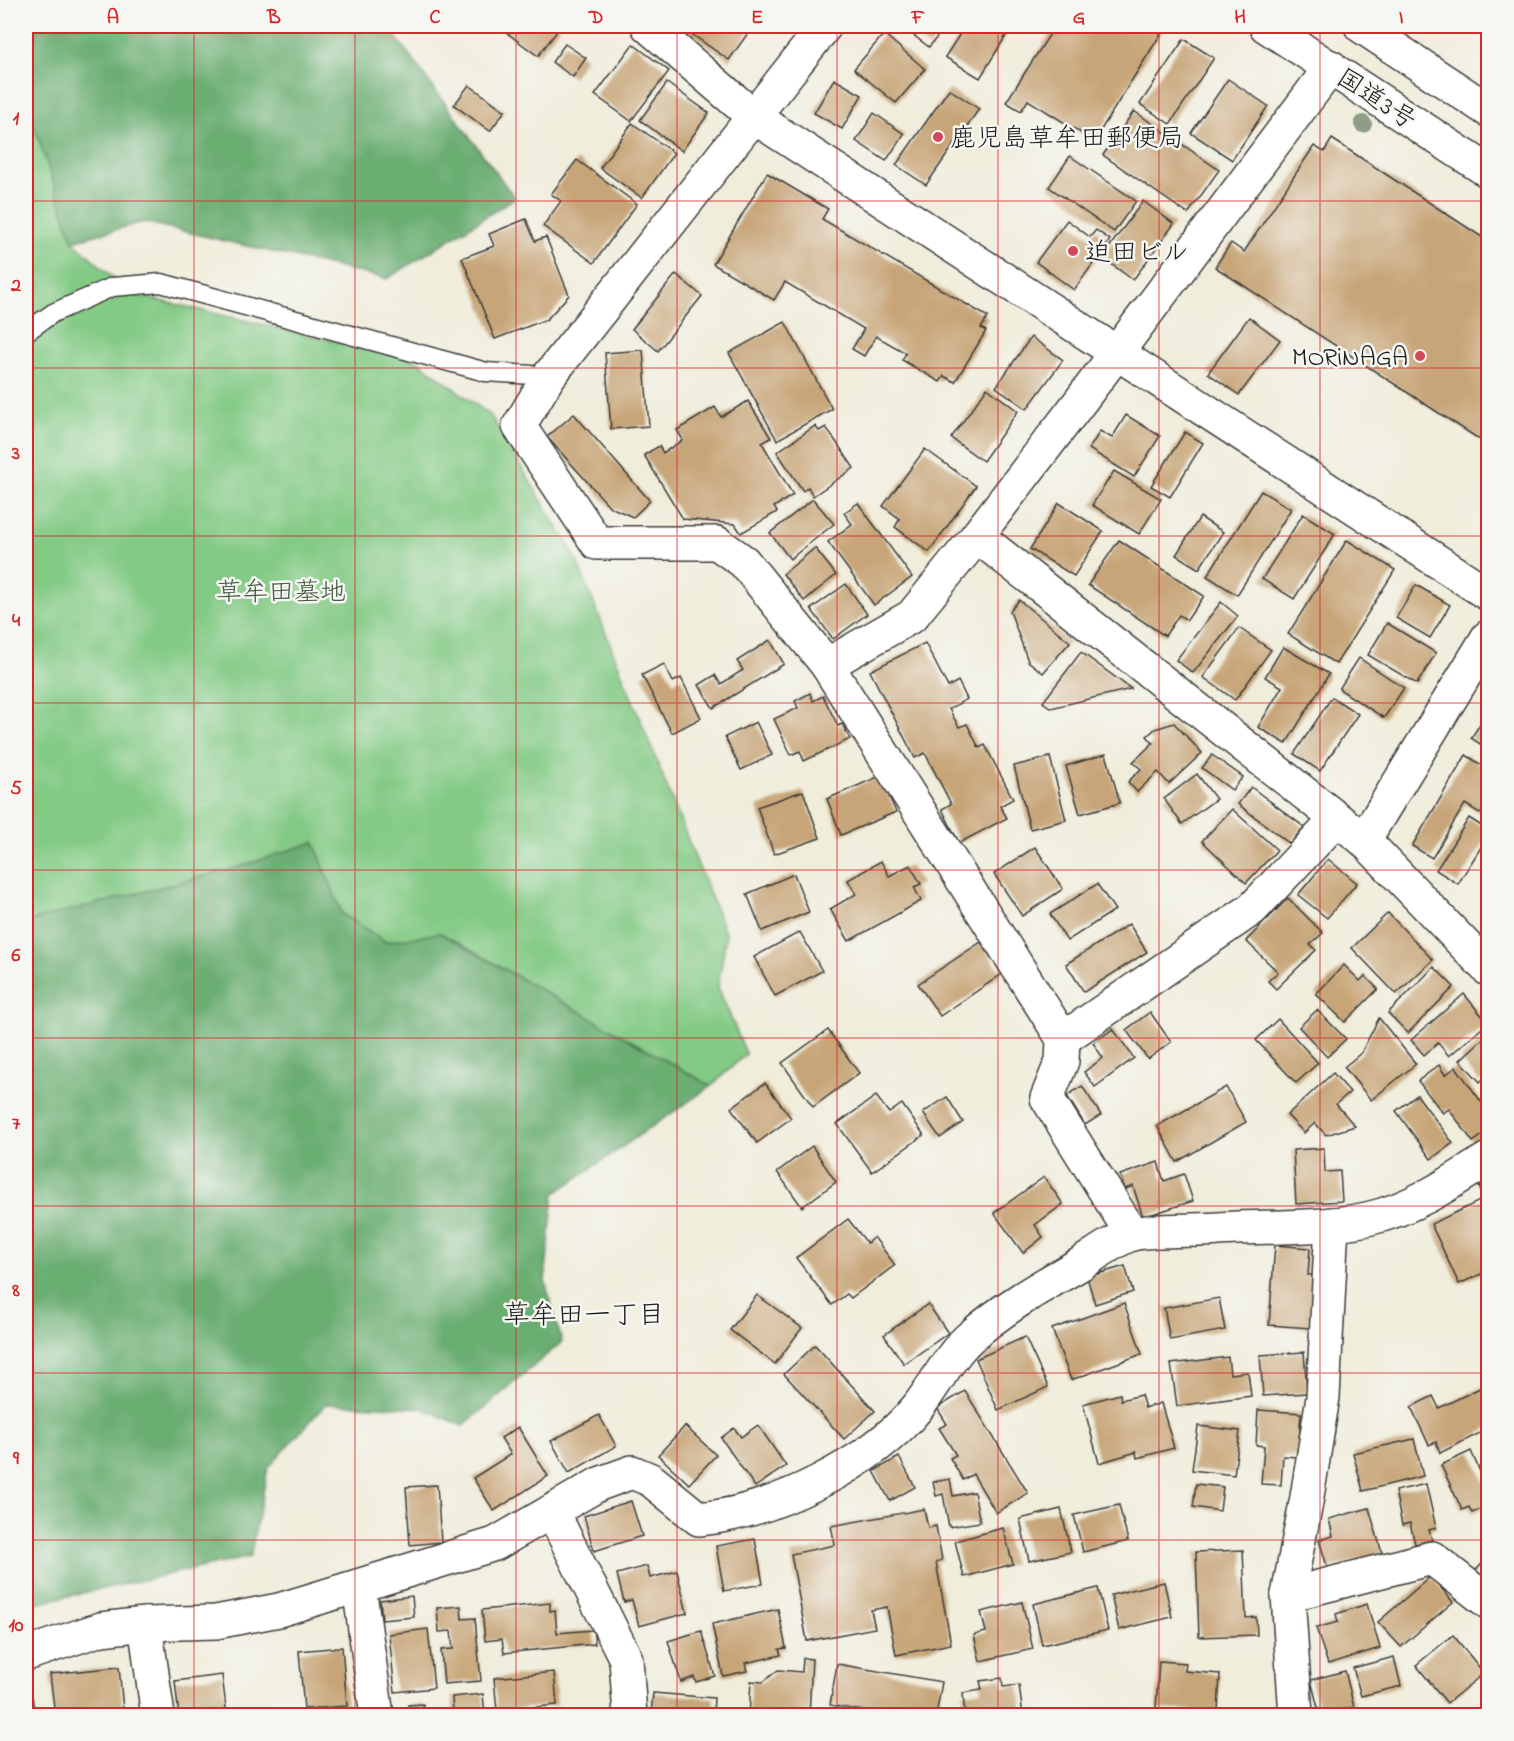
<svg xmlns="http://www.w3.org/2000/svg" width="1514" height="1741" viewBox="0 0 1514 1741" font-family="'Indie Flower','Klee One',sans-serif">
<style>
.green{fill:#83ca85;stroke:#507350;stroke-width:1.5}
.forest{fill:#6aae72;stroke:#436547;stroke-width:1.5}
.building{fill:#c7a578}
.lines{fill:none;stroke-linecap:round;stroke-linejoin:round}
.service-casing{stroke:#3c3b39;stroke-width:21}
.minor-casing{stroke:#3c3b39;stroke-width:36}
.trunk-casing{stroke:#3c3b39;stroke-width:36}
.service{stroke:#fff;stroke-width:18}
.minor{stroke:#fff;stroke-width:33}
.trunk{stroke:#fff;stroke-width:33}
.tree{fill:#8f9c86}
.grid{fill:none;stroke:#d62828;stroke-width:1.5;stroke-opacity:0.55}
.poi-dot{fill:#d1495b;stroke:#f6f6f2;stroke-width:2}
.labels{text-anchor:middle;stroke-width:5;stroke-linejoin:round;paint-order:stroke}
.street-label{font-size:26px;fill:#1c1c1c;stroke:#f6f6f2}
.poi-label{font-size:26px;fill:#1c1c1c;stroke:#f6f6f2;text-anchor:start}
.park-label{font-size:26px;fill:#405941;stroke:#f6f6f2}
.neighbourhood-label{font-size:27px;fill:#1c1c1c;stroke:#f6f6f2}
.neatline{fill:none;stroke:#d62828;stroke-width:2}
.grid-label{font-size:20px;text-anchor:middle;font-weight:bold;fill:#d62828}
</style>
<rect width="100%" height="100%" fill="#f6f6f2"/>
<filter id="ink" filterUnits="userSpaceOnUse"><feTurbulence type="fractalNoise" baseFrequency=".0167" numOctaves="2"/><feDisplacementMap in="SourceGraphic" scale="12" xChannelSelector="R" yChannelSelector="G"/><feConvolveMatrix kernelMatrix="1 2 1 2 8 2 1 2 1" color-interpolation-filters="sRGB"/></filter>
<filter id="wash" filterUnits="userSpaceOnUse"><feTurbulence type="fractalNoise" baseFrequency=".008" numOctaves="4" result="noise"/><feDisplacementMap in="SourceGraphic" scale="24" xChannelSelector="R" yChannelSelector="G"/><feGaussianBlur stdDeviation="1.35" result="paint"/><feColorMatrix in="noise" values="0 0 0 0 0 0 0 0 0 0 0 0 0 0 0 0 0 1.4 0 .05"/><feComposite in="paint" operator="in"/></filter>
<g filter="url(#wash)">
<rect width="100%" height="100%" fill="#f0eddb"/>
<g class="green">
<path d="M26 26H39L26 74Z"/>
<path d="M26 101 73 241 131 294 416 360 490 415 575 556 726 935 718 987 746 1054 711 1086 441 933 386 942 342 914 314 843 239 867 26 922Z"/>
</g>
<g class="forest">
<path d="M39 26H388L515 198 387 279 144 222 73 241 26 101V74Z"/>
<path d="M314 842 342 914 386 942 440 933 711 1086 554 1194 545 1281 562 1342 463 1426 421 1408 326 1404 268 1468 250 1557 26 1605V922L239 867Z"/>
</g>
<g id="blocks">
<g class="building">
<path d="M506 26H561L538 56 503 30Z"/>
<path d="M680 26H753L729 60Z"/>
<path d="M901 26H946L929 47Z"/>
<path d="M965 26H1012L980 78 945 57Z"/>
<path d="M1055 26H1152L1162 32 1094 141 1028 100 1021 111 1006 102Z"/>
<path d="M884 34 925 69 896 103 854 69Z"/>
<path d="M1184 39 1214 58 1170 124 1140 104Z"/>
<path d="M565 44 586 58 573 77 552 62Z"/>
<path d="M633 44 669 71 631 121 595 95Z"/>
<path d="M834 79 862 95 842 129 814 113Z"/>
<path d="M1228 79 1268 106 1232 160 1191 133Z"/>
<path d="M667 83 709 113 682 151 640 120Z"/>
<path d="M469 85 505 111 490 131 454 105Z"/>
<path d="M949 89 979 109 926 185 896 165Z"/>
<path d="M1134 111 1219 170 1188 214 1103 155Z"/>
<path d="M874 113 904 134 886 161 856 141Z"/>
<path d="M632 123 674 153 642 198 600 168Z"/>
<path d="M1332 139 1488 241V445L1215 267 1231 243 1244 252 1314 146 1324 152Z"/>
<path d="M1070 156 1136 201 1114 232 1049 187Z"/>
<path d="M577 160 637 204 594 263 543 226 561 201 551 194Z"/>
<path d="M767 173 828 209 822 219 988 317 981 328 986 331 955 382 944 376 940 382 902 360 906 353 876 336 864 356 852 349 864 329 785 282 774 300 713 264Z"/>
<path d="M1143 201 1174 224 1133 280 1102 257Z"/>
<path d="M526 219 535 241 546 237 569 295 547 319 495 339 462 258 494 246 489 234Z"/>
<path d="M1067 220 1090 237 1096 230 1110 240 1074 290 1036 262Z"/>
<path d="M676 274 702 296 658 351 632 329Z"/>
<path d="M1249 317 1280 340 1239 395 1208 373Z"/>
<path d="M785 322 832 409 777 440 729 353Z"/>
<path d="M1031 337 1063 360 1027 409 996 387Z"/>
<path d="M643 350 649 426 611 429 605 353Z"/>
<path d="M987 388 1018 411 983 461 951 438Z"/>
<path d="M748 401 771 438 762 443 793 495 774 507 777 512 741 533 735 524 683 519 644 455 659 446 663 453 683 440 677 430 715 407 721 417Z"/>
<path d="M574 414 650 501 633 517 610 507 547 437Z"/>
<path d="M1126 415 1160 436 1134 477 1089 449 1100 431 1112 438Z"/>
<path d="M815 426 819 431 826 427 854 468 813 496 808 487 803 491 777 452Z"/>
<path d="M1185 432 1203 443 1170 497 1151 486Z"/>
<path d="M925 449 976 486 929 552 895 527 900 519 883 506Z"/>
<path d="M1114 471 1161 499 1139 534 1092 505Z"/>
<path d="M1261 491 1291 509 1237 595 1207 576Z"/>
<path d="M813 499 834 524 790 559 770 533Z"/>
<path d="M858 503 912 577 874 605 828 542 852 524 844 513Z"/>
<path d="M1059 503 1103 531 1074 576 1030 549Z"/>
<path d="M1303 514 1335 534 1294 599 1262 579Z"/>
<path d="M1200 517 1223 532 1199 569 1176 555Z"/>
<path d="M1119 540 1204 596 1187 620 1179 615 1165 636 1088 585Z"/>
<path d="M1347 540 1395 570 1336 664 1288 634Z"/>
<path d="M815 548 836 575 804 601 783 574Z"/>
<path d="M846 584 867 614 833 639 811 609Z"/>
<path d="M1416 585 1450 605 1430 638 1396 618Z"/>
<path d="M1019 600 1070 642 1043 673 1028 661 1010 611Z"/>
<path d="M1221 602 1238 616 1193 673 1176 660Z"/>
<path d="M1387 623 1436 653 1417 684 1368 655Z"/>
<path d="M1239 628 1271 650 1235 700 1203 677Z"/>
<path d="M770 640 784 664 713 708 699 685 715 675 721 684 743 670 737 661Z"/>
<path d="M925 643 948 687 958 681 967 699 949 709 959 727 967 724 979 748 985 745 1013 799 1000 806 1007 818 959 843 942 809 951 804 925 753 915 758 870 671Z"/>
<path d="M1283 647 1329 674 1286 744 1258 727 1282 687 1265 677Z"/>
<path d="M1081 652 1131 689 1051 708 1043 702Z"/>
<path d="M1359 658 1404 688 1384 718 1339 689Z"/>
<path d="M664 664 673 682 681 678 701 718 672 733 642 675Z"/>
<path d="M810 693 813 701 823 696 838 726 842 724 850 739 804 761 800 751 791 755 774 719 798 708 795 701Z"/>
<path d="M1332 697 1358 714 1320 771 1294 754Z"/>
<path d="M1486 715 1488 717V749L1471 738Z"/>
<path d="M756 722 772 755 741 770 725 737Z"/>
<path d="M1174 723 1202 753 1169 784 1158 772 1137 792 1128 782 1141 769 1133 762 1153 743 1147 736 1155 729Z"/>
<path d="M1106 754 1120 803 1080 814 1066 766Z"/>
<path d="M1212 755 1243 777 1232 790 1202 768Z"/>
<path d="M1466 755 1488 769V818L1465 804 1432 858 1412 846Z"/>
<path d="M1050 757 1066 820 1030 829 1014 766Z"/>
<path d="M1197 774 1216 799 1182 824 1164 799Z"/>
<path d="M880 776 896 812 841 835 827 799Z"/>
<path d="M1251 787 1304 827 1290 844 1238 804Z"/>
<path d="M803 791 820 838 774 854 757 807Z"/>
<path d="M1232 809 1277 850 1246 883 1202 841Z"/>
<path d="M1469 818 1488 830V836L1458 884 1436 870Z"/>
<path d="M1035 847 1063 889 1022 916 994 874Z"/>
<path d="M1328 859 1357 883 1327 918 1298 895Z"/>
<path d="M881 861 889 876 910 865 921 884 914 887 921 901 849 941 830 909 856 894 848 880Z"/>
<path d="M794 874 809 912 762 931 747 894Z"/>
<path d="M1097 884 1115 910 1067 941 1050 914Z"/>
<path d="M1288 898 1323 933 1310 945 1316 950 1276 989 1268 981 1278 972 1246 941Z"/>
<path d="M1388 913 1433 960 1396 994 1352 948Z"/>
<path d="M1129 924 1147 952 1084 992 1066 964Z"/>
<path d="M800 932 822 971 775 996 754 957Z"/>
<path d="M981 942 1002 974 940 1016 918 984Z"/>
<path d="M1344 965 1360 981 1365 976 1378 989 1345 1022 1316 994Z"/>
<path d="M1434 967 1454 987 1408 1033 1388 1013Z"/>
<path d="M1464 994 1488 1023 1449 1056 1438 1043 1424 1055 1411 1040Z"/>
<path d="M1317 1010 1346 1039 1327 1057 1299 1027Z"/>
<path d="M1150 1012 1171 1042 1148 1059 1126 1030Z"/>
<path d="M1379 1018 1416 1064 1371 1100 1344 1067 1361 1053Z"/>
<path d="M1278 1019 1318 1063 1296 1083 1256 1040Z"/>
<path d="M1113 1029 1134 1058 1095 1087 1084 1072 1103 1058 1093 1043Z"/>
<path d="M828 1030 859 1073 813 1107 782 1063Z"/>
<path d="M1488 1034V1074L1480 1082 1460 1060Z"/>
<path d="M1439 1065 1445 1075 1456 1067 1488 1111V1131L1473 1142 1449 1109 1443 1113 1418 1081Z"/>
<path d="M1333 1073 1350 1092 1336 1104 1355 1126 1326 1135 1315 1123 1304 1133 1287 1115Z"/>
<path d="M765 1083 791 1118 757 1143 731 1108Z"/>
<path d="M1082 1086 1101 1115 1085 1125 1067 1096Z"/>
<path d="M1226 1087 1246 1122 1177 1162 1157 1126Z"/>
<path d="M1417 1095 1453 1143 1431 1159 1396 1111Z"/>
<path d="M876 1096 889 1113 902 1104 924 1135 872 1172 837 1124Z"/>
<path d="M947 1097 963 1122 940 1138 923 1113Z"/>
<path d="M812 1146 836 1182 802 1207 777 1172Z"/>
<path d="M1324 1148 1325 1172 1340 1171 1342 1201 1296 1204 1293 1150Z"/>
<path d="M1158 1162 1164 1181 1184 1174 1193 1201 1143 1217 1133 1186 1125 1189 1120 1175Z"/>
<path d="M1044 1177 1063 1204 1035 1225 1043 1237 1023 1253 994 1213Z"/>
<path d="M1488 1183V1271L1459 1284 1431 1224 1484 1199 1479 1187Z"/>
<path d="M848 1219 867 1243 874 1237 895 1265 851 1298 847 1294 832 1305 796 1258Z"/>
<path d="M1275 1245 1310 1248 1308 1275H1314L1310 1328 1269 1325Z"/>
<path d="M1125 1266 1133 1292 1095 1304 1087 1277Z"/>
<path d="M757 1295 802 1328 775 1364 730 1330Z"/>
<path d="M1219 1298 1225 1330 1170 1340 1164 1308Z"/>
<path d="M1124 1303 1142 1354 1071 1380 1052 1329Z"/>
<path d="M928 1304 948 1333 904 1364 884 1335Z"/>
<path d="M1025 1337 1048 1387 998 1410 976 1359Z"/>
<path d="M815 1345 875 1411 844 1439 784 1374Z"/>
<path d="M1304 1352 1307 1393 1263 1396 1260 1355Z"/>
<path d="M1228 1357 1230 1374 1248 1372 1251 1396 1177 1406 1171 1364Z"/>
<path d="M1488 1384V1429L1440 1453 1436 1442 1429 1445 1411 1407 1433 1396 1439 1408Z"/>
<path d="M965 1391 1028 1493 996 1513 973 1474 963 1480 950 1458 956 1455 939 1428 947 1424 937 1408Z"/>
<path d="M1120 1394 1121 1400 1141 1395 1145 1408 1161 1403 1174 1448 1137 1458 1136 1452 1099 1463 1083 1404Z"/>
<path d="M1258 1410 1301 1413 1298 1457 1283 1456 1281 1485 1261 1484 1264 1446 1256 1445Z"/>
<path d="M599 1415 616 1446 569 1473 551 1441Z"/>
<path d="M758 1425 786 1466 755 1487 721 1438 734 1428 741 1437Z"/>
<path d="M685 1426 716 1455 689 1484 658 1455Z"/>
<path d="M1198 1426 1240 1431 1234 1475 1192 1470Z"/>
<path d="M518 1427 548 1476 494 1511 473 1478 511 1454 501 1438Z"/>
<path d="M1414 1439 1423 1476 1363 1491 1353 1453Z"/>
<path d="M1471 1451 1488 1490V1506L1472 1513 1469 1507 1462 1510 1441 1465Z"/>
<path d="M899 1457 915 1487 890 1501 874 1471Z"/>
<path d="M950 1479 953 1496 974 1492 980 1522 949 1527 943 1494 936 1496 933 1482Z"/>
<path d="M1196 1484 1223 1487 1220 1511 1193 1507Z"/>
<path d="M1426 1484 1436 1528 1429 1530 1432 1540 1415 1544 1410 1523 1402 1525 1395 1491Z"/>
<path d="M437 1485 441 1542 410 1545 406 1487Z"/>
<path d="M631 1501 642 1536 594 1551 584 1516Z"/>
<path d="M1119 1505 1128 1541 1083 1552 1074 1515Z"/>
<path d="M1369 1508 1382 1553 1328 1569 1319 1540 1333 1536 1329 1519Z"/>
<path d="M924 1509 928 1528 936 1526 942 1560 936 1562 951 1644 896 1655 887 1607 871 1610 875 1628 807 1641 791 1554 835 1545 831 1526Z"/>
<path d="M1061 1509 1071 1552 1029 1561 1020 1519Z"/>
<path d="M1003 1528 1013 1564 964 1577 955 1541Z"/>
<path d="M755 1539 763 1584 724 1591 716 1546Z"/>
<path d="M1243 1550 1246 1618 1256 1617 1257 1635 1199 1637 1196 1552Z"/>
<path d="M1488 1558V1583L1476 1570Z"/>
<path d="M647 1566 650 1578 677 1571 687 1613 639 1626 632 1600 624 1602 617 1574Z"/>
<path d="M1431 1576 1453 1602 1401 1647 1378 1622Z"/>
<path d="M1164 1582 1172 1617 1119 1630 1111 1595Z"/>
<path d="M1098 1588 1108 1630 1042 1645 1033 1604Z"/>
<path d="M412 1596 414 1617 382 1620 380 1600Z"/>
<path d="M1022 1602 1033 1649 980 1661 974 1635 986 1632 981 1612Z"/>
<path d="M550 1603V1611L555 1610 557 1633 593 1630 595 1644 504 1653 502 1639 485 1641 482 1610Z"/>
<path d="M1367 1604 1380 1648 1328 1664 1316 1628 1338 1622 1336 1614Z"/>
<path d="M461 1606 462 1619 475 1618 481 1681 444 1684 441 1650 453 1649 451 1631 439 1632 437 1608Z"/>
<path d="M778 1609 786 1648 779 1649 781 1655 745 1663 747 1671 723 1676 712 1624Z"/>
<path d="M428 1629 434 1688 395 1692 389 1634Z"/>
<path d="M701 1631 715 1676 696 1682 694 1677 681 1682 668 1641Z"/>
<path d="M1453 1635 1484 1673 1447 1703 1416 1665Z"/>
<path d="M342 1647 347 1706 304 1709 299 1651Z"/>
<path d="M1394 1657 1401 1686 1361 1696 1353 1668Z"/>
<path d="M803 1658 812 1659 809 1716H749L751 1681 763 1682 778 1670 802 1672Z"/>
<path d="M1159 1661 1186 1663 1185 1671 1220 1674 1218 1712 1156 1709Z"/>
<path d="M837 1664 942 1682 936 1716H890L830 1705Z"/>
<path d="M119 1667 123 1709 55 1716 50 1674Z"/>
<path d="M1345 1671 1354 1707 1320 1716 1311 1680Z"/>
<path d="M554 1672 557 1705 497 1711 494 1678Z"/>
<path d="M222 1675 227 1716H179L175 1681Z"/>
<path d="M1002 1678 1003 1687 1019 1685 1023 1716H965L963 1693 982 1690 980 1681Z"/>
<path d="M653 1693 714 1698 713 1716H651Z"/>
<path d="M483 1694 485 1716H429L453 1712 452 1697Z"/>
<path d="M32 1696 35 1716H26V1697Z"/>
<path d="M423 1704 424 1716H409L408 1705Z"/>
</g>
</g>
</g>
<g filter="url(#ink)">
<use href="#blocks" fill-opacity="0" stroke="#3c3b39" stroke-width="1.5"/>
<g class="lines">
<g class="service-casing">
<path id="service" d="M26 332 53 313 112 287 161 283 486 372 549 376"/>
</g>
<g class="minor-casing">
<g id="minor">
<path d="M648 26 754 117 1488 594"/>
<path d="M825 26 549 376 519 426 597 543H717L744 562 827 665 1063 1039 1062 1061 1047 1098 1132 1234"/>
<path d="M977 536 1364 840 1488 969"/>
<path d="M827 665 912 616 977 536 1082 399 1331 67"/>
<path d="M1364 840 1488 637"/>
<path d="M1063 1039 1252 909 1337 819"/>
<path d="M552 1511 626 1659 630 1716"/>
<path d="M359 1586 377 1716"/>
<path d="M1288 1595 1432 1558 1488 1602"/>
<path d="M145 1624 158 1716"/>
<path d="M26 1654 101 1629 145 1624 216 1622 279 1610 495 1544 599 1484 632 1472 651 1480 699 1519C771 1513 871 1464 917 1408 935 1386 947 1359 968 1339 1000 1310 1040 1287 1077 1266 1094 1256 1114 1240 1132 1234 1149 1229 1198 1231 1218 1229 1267 1226 1319 1229 1367 1219 1412 1209 1451 1183 1488 1159"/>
<path d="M1296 1716 1288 1595 1306 1503 1323 1397 1332 1224"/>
</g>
</g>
<g class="trunk-casing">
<g id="trunk">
<path d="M1266 26 1488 171"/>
<path d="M1361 26 1488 110"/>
</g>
</g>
<use href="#service" class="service"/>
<use href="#minor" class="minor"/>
<use href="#trunk" class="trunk"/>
</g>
<circle class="tree" cx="1363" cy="124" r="9"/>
</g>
<path class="grid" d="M194 26V1716M355 26V1716M516 26V1716M677 26V1716M837 26V1716M998 26V1716M1159 26V1716M1320 26V1716M26 201H1488M26 368H1488M26 536H1488M26 703H1488M26 870H1488M26 1038H1488M26 1206H1488M26 1373H1488M26 1540H1488"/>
<g class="poi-dot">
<circle cx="938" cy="137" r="6"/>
<circle cx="1073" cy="251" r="6"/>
<circle cx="1420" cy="356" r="6"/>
</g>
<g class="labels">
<g class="street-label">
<text transform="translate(1377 98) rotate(33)" y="9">国道3号</text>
</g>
<g class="poi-label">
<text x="950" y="146">鹿児島草牟田郵便局</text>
<text x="1085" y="260">迫田ビル</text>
<text x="1408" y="365" text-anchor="end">MORiNAGA</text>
</g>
<g class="park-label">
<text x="281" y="600">草牟田墓地</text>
</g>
<g class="neighbourhood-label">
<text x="584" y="1323">草牟田一丁目</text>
</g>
</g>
<rect width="1514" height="1741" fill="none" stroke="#f6f6f2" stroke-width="66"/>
<rect x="33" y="33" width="1448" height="1675" class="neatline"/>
<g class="grid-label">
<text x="113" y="23">A</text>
<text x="274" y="23">B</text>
<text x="435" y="23">C</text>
<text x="596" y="23">D</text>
<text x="757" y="23">E</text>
<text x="918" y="23">F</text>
<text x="1079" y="23">G</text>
<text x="1240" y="23">H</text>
<text x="1401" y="23">I</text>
<text x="16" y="124">1</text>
<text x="16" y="291">2</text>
<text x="16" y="459">3</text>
<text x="16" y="626">4</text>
<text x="16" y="794">5</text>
<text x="16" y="961">6</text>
<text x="16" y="1129">7</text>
<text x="16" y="1296">8</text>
<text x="16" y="1464">9</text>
<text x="16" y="1631">10</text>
</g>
</svg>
